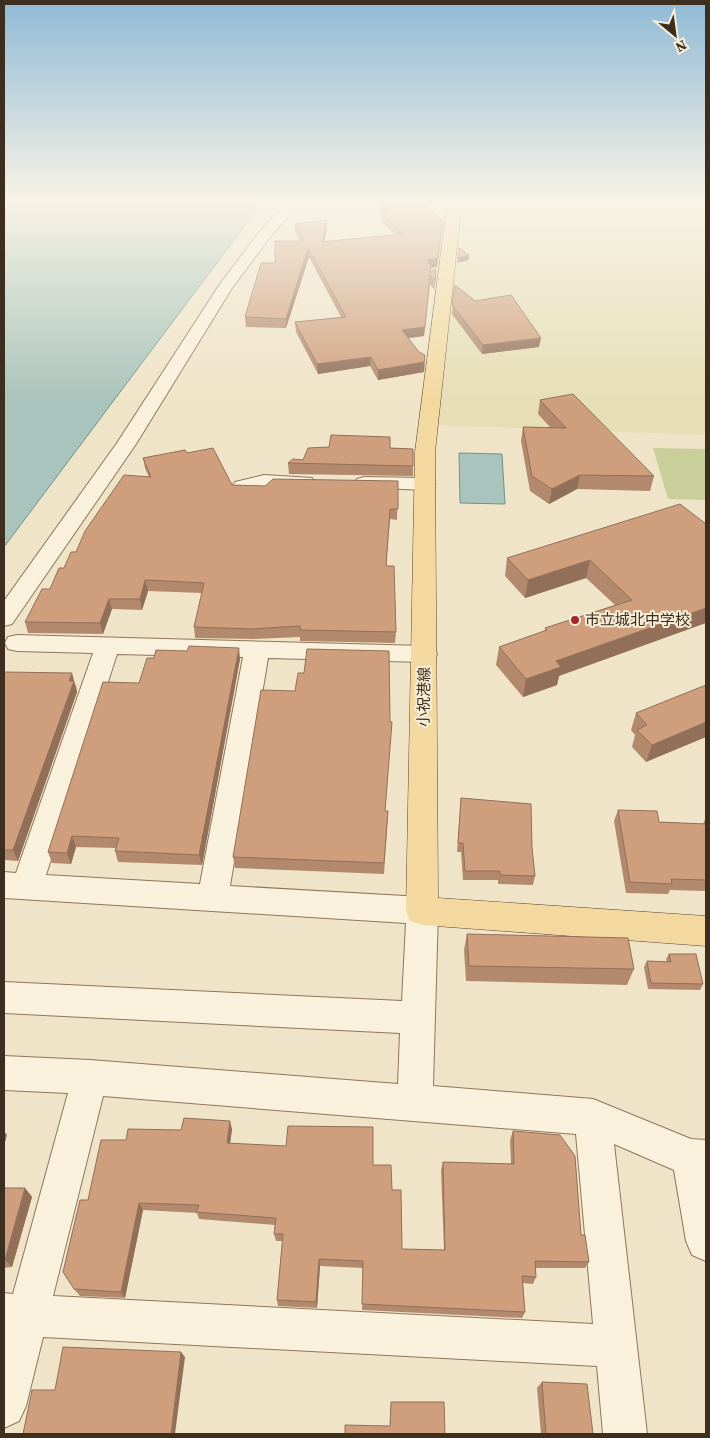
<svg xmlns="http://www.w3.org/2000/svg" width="710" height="1438" viewBox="0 0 710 1438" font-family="'Source Serif 4','Noto Sans JP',serif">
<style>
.farmland{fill:#e6deb5}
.green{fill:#c9cf9b}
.water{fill:#a9c4bc;stroke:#6f938a}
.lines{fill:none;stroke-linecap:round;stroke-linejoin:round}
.minor-casing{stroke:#8d765c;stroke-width:2}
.major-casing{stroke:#5b4430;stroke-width:1}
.minor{fill:#faf1dc;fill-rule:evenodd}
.major{fill:#f3d9a0;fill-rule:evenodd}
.wall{fill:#b2896c}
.shaded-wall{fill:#916f58}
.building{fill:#cf9f7d;stroke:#916f58}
.poi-dot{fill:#9e2a2b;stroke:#f7eed8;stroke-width:2}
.labels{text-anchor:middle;stroke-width:4;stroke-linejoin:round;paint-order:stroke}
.poi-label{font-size:15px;fill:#3d2e20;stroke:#f7eed8;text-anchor:start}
.street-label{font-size:15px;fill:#3d2e20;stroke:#f7eed8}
</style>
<rect width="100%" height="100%" fill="#f0e4c8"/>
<path class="farmland" d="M460 200H706V435L433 425Z"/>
<path class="green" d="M653 448 706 449V500L668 499Z"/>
<g class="water">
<path d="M6 200H264L4 547V201Z"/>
<path d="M459 453 502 454 505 504 460 503Z"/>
</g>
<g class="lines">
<g class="minor-casing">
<g id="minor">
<path d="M289 200H302L271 236 232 288 136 444 12 624 4 626V601L117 443 220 284 261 230Z"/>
<path d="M264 475 312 478 315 482 312 486C296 490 279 485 263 487 253 489 245 493 235 490L232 486 235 482Z"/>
<path d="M364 477 425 478 432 480 435 484 432 488 425 490 357 487 354 483 357 479Z"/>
<path d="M17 635 425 646 434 648 437 654 434 660 425 662 268 658 230 886 422 897 433 901 438 911 433 1086 593 1099 691 1139 706 1140V1261L692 1255 686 1241 674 1170 614 1144 647 1434H603L597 1366 43 1337 26 1406 19 1421 4 1428V1293L13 1294 68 1093 4 1090V1056L90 1060 398 1084 400 1033 4 1013V982L402 1001 406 923 4 898V872L16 873 93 653 17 651 8 649 5 643 8 637ZM117 654 243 657 200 884 46 875ZM103 1096 576 1134 593 1324 53 1296Z"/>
</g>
</g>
<g class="major-casing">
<path id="major" d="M448 200H462L435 452 438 898 706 916V946L422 925 410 921 406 911 415 452Z"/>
</g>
<use href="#minor" class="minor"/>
<use href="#major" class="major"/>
</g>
<g class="wall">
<path d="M375 200H424L434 215 443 221 437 267 431 268V273L436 270V279L434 290 430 284 424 336 408 338 419 352 425 355 424 372 378 380 370 366 318 374 296 332 295 322 341 317 309 257 286 328 246 327 245 317 275 263 300 241 295 232V224L327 228 324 241 395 235 381 221V212H382Z"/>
<path d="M455 285 475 301 539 347 482 354 452 314Z"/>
<path d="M540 400 654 476 650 491 577 489 549 504 530 491 521 441 523 427H550L538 414Z"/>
<path d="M390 448 413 449V476L289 474 288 463 303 460Z"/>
<path d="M187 453 232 485 265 486 398 481 397 520 390 519 386 566 396 632 395 643 300 641V637L253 639 195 638 194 627 202 593 148 591 142 610 112 609 103 634 28 633 25 622 50 589 76 552 149 477 145 468 143 458Z"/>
<path d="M706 524 559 676 557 685 523 697 496 665 499 647 545 631V628L615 605 586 578 525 598 505 576 507 558Z"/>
<path d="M240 659 202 865 118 862 115 851 116 848 76 847 71 864 52 863 48 852 139 683Z"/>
<path d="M4 672 76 685 77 692 18 861 4 860Z"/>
<path d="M706 685 646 762 632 747 635 735 631 730 636 713Z"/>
<path d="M461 798 532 848 535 876 533 885 498 884V880H463L461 852H457Z"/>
<path d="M618 810 659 822 703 824 706 817V891L670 890 668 894 626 893 614 821Z"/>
<path d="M386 811H388L384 874 235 868 233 857Z"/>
<path d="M467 934 634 969 627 985 466 981 464 950Z"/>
<path d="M669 954 703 984 700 990 648 989 644 967 647 961 667 962 666 959Z"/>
<path d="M232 1129 230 1143 373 1165 392 1190 402 1249 444 1250 441 1170 443 1162 511 1164 510 1140 513 1131 581 1235 589 1262 585 1268H536V1277L533 1284 523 1283 525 1312 522 1318 362 1310 363 1268 320 1266 317 1308 278 1306 277 1300 283 1241H276L274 1234 275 1225 199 1219 197 1213 143 1210 125 1298 80 1296 74 1289 88 1200 126 1140 181 1130Z"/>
<path d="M4 1188H25L32 1197 12 1267 4 1268Z"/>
<path d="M542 1382 593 1434H541L537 1388Z"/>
<path d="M391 1402H444L390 1426Z"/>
</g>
<g class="shaded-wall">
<path d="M327 220V228L323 250 322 242Z"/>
<path d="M443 221 437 267 431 268 427 260Z"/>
<path d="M308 248 309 257 286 328V319Z"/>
<path d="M469 255V260L457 263 458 258Z"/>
<path d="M430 275 424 336 402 339V330Z"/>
<path d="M541 338 539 347 482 354 483 345Z"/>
<path d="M425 355 424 372 378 380V370Z"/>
<path d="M371 357 370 366 318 374 317 364Z"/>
<path d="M580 475 577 489 549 504 552 489Z"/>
<path d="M590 560 586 578 525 598 528 580Z"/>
<path d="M145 580 148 591 142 610 140 599Z"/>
<path d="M109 599 112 609 103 634 100 623Z"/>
<path d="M706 608V623L559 676 557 685 523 697 526 679 556 661Z"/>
<path d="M239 648 240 659 202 865 199 855Z"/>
<path d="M72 673 77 692 18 861 13 850Z"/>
<path d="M706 722V737L646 762 652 745Z"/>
<path d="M72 836 76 847 71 864 67 853Z"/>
<path d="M230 1121 232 1129 229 1151 227 1143Z"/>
<path d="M4 1131 7 1135 4 1146Z"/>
<path d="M25 1188 32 1197 12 1267 5 1260Z"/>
<path d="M139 1203 143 1210 125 1298 121 1292Z"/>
<path d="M319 1259 320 1266 317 1308 316 1302Z"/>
<path d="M181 1352 185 1357 175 1434H171Z"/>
</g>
<g class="building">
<path d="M380 200H424L434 215H437L443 221 438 258 427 260 431 266 430 273 435 269 436 270 435 281 430 275 425 327 402 330 419 352 425 355 424 362 378 370 371 357 317 364 295 322 346 317 308 248 286 319 245 317 261 263H275V241H304L295 224 327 220 322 242 403 234 381 212H387Z"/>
<path d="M459 248 469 255 458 258Z"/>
<path d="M455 285 475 301 511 295 541 338 483 345 452 305Z"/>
<path d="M573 394 654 476 580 475 552 489 532 476 523 427 566 428 540 400Z"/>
<path d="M331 435 390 437V448L413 449V466L288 463 293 459 303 460 308 448 329 447Z"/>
<path d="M213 448 232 485 265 486 273 479 398 481V509H390L386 566H394L396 632 300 630V626L252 629 194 627 204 583 145 580 140 599H109L100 623 25 622 42 589H50L59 568H64L71 552H76L85 531 124 475 151 477 143 458 185 450 187 453Z"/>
<path d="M680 504 706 524V608L556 661 561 667 526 679 499 647 547 630 545 628 632 600 590 560 528 580 507 558Z"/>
<path d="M189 646 239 648 199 855 115 851 119 838 72 836 67 853 48 852 103 682 139 683 147 658H154L156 650 187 651Z"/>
<path d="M307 649 389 651 390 722H392L385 811H388L384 863 233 857 261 690 295 691 298 673H304Z"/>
<path d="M4 672 72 673 69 681H74L13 850H4Z"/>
<path d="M706 685V722L652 745 637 730 647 725 636 713Z"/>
<path d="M461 798 531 804 532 848 535 876 500 875V871H465L463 843H458Z"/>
<path d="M618 810 657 811 659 822 706 824V880L671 879 672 884 630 882Z"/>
<path d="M467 934 628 938 634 969 469 966Z"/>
<path d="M669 954H696L703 984 651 983 647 961 671 962Z"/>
<path d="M184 1118 230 1121 227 1143 286 1146 288 1126 373 1127V1165H391L392 1190H401L402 1249 445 1250 443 1162 514 1164 513 1131 560 1135 575 1156 581 1235H585L589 1262 535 1261 536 1277 522 1276 525 1312 362 1304 363 1261 319 1259 316 1302 277 1300 283 1234H274L276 1218 196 1212 199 1205 139 1203 121 1292 74 1289 63 1272 80 1200H88L101 1140H126L128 1129 181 1130Z"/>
<path d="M4 1188H25L5 1260H4Z"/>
<path d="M63 1347 181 1352 171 1434H23L32 1390H55Z"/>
<path d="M542 1382 587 1384 593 1434H546Z"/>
<path d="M391 1402H444L445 1434H345V1425L390 1426Z"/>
</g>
<linearGradient id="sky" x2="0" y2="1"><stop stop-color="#8fbad6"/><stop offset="0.5" stop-color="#f8f3e6"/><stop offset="1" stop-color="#f8f3e6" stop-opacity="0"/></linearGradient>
<rect width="710" height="401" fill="url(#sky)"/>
<circle class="poi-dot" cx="575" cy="620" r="5"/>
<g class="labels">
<g class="poi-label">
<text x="585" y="625">市立城北中学校</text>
</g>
<g class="street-label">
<text transform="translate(424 697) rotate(-89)" y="5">小祝港線</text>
</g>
</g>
<rect width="710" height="1438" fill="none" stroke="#3d2e20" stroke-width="10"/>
<g transform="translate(675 35) rotate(151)" stroke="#f7eed8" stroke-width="4" paint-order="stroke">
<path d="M0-4L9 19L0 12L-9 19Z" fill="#3d2e20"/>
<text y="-8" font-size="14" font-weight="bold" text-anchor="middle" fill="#3d2e20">N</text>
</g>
</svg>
